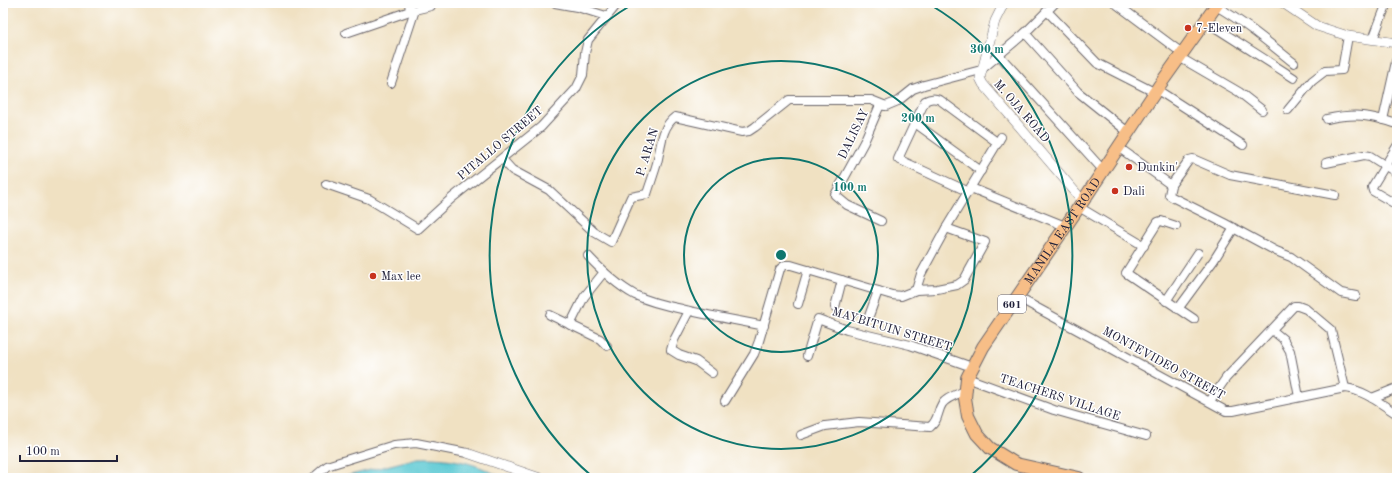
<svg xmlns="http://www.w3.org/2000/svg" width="1400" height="481" viewBox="0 0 1400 481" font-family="'Old Standard TT',serif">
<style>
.water{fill:#5ecad4;stroke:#407688}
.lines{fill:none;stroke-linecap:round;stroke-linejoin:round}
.minor-casing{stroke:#6a656a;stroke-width:10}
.tertiary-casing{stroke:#6a656a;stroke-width:10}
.primary-casing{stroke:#6a656a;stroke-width:14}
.minor{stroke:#fff;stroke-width:8}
.tertiary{stroke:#fff;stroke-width:9}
.primary{stroke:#f7be87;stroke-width:12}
.ring{fill:none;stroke:#0f766e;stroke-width:2}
.poi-dot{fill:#c8321e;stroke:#fff;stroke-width:1.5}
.labels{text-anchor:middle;stroke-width:3;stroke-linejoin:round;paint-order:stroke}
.shield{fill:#fff;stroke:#646476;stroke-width:1}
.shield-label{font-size:11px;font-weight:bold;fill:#22223b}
.poi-label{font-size:12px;fill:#22223b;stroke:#fff;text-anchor:start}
.street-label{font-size:12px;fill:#22223b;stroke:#fff}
.centre{fill:#0f766e;stroke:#fff;stroke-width:2}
.ring-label{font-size:12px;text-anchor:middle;font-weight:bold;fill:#0f766e;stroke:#fff;stroke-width:3;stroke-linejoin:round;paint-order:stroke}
</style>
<rect width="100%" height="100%" fill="#fff"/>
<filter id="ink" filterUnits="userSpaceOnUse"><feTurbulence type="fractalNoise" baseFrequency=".025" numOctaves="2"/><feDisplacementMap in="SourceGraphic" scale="8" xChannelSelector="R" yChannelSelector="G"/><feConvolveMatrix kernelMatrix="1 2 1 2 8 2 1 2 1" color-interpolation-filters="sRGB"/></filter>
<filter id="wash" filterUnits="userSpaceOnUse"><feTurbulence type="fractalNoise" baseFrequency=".012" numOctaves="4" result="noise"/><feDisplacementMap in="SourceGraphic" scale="16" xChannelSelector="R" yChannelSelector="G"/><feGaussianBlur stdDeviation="0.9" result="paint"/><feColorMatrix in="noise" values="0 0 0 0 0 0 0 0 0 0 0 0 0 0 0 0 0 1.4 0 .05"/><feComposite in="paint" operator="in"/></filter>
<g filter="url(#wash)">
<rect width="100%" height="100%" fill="#f0e1c2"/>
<path class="water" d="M418 458C448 457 476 462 502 478H339Z"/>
</g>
<g filter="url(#ink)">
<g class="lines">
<g class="minor-casing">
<g id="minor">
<path d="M409 3 410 11 431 6 432 3"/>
<path d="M555 3 577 7 606 16"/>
<path d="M1115 3 1182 53"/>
<path d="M1216 6C1244 22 1269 43 1294 63"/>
<path d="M1047 11 1097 63 1154 92"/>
<path d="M1205 21 1294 78"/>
<path d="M346 33 410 11"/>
<path d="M1025 33 1078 92 1128 132"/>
<path d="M1373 39 1387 3"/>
<path d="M999 55 1103 170"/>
<path d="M1179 57 1239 92 1262 110"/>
<path d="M391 83 415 10"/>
<path d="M1156 89 1243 145"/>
<path d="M1288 110 1312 81 1325 71 1342 70 1348 36"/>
<path d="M1327 119C1355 113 1370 115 1397 124"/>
<path d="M1383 120 1397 57"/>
<path d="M915 123 981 171"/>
<path d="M1397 146 1372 187 1373 191 1397 205"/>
<path d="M1118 147 1171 185 1169 195 1172 197 1224 223 1276 251 1291 257 1341 293 1356 296"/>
<path d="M502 159 512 170 549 190 594 232 611 242 631 197 647 194C650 184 654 174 657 163 661 148 661 127 675 117L742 132 749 131 755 127 789 100H871L886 106"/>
<path d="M1326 163 1364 155 1370 156 1397 173"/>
<path d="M326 184 369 199 418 229 452 198 541 127 576 89 583 75 585 53 588 40 618 3"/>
<path d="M1171 185 1189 160 1193 159 1230 175 1335 195"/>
<path d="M971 188 1065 226"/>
<path d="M969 192 898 159 925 101C931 98 934 98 940 100L998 143"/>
<path d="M1079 207 1144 246"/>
<path d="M881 221 847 205 835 195 864 142 880 105 886 106 898 101 913 89 924 85 981 70 1025 33 1055 3"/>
<path d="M1176 226 1161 221 1158 222 1126 273 1194 319"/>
<path d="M588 256C602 271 617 285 635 295 650 302 667 306 682 309 709 316 737 320 764 326"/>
<path d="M916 290 921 274 946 228 1001 137"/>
<path d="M1017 297 1226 411H1233L1345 388C1364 390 1381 404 1397 414"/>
<path d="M1166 301 1198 253"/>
<path d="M798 304 808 270"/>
<path d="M835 307 842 280"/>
<path d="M1178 309 1214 260 1234 228"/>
<path d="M689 311 674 340 671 350 679 355 696 361 712 373"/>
<path d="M550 315 600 339 607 346"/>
<path d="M869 316 878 291"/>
<path d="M570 325 584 297 604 272"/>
<path d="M1272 330 1283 339 1290 351 1299 397"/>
<path d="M807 356 818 319 847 330 910 345 972 367"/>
<path d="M967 378 1054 410 1146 436"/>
<path d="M1372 398 1397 388"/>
<path d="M725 401 754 354 759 341 780 269 785 265H791L892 295 901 296 916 290 937 289 957 285 964 280 985 242 946 228"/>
<path d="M1210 401 1226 378 1294 306H1298L1306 309 1331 330 1345 388"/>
<path d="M801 435 825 426 859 422 930 427C939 420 937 412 942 404 947 397 958 394 965 391"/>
<path d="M313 478 327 466 333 464 394 445 416 443 467 453"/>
</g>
</g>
<g class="tertiary-casing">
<g id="tertiary">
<path d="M1004 3 995 21 980 78 983 84 1083 201"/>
<path d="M1283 3 1317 26 1348 36 1397 43"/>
<path d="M467 453 540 478"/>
</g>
</g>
<g class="primary-casing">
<g id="primary">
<path id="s1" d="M1079 478 1016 464 990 448 977 434 968 416 965 398 967 378 983 347 1083 201 1159 86 1218 3"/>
</g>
</g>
<use href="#minor" class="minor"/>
<use href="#tertiary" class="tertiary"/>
<use href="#primary" class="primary"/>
</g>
</g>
<g class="ring">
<circle cx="781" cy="255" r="97"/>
<circle cx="781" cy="255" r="194"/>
<path d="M594 478A291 291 0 0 1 633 4M929 4A291 291 0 0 1 968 478"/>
</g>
<g class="poi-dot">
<circle cx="1188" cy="28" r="4"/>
<circle cx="1129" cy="167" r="4"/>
<circle cx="1115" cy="191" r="4"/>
<circle cx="373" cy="276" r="4"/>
</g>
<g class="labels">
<rect class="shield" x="998" y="295" width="28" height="18" rx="3"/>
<g class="shield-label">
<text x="1012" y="308">601</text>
</g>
<g class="poi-label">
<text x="1196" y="32">7-Eleven</text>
<text x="1137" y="171">Dunkin'</text>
<text x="1123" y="195">Dali</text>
<text x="381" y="280">Max lee</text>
</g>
<g class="street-label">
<text transform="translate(1022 111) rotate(49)" y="4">M. OJA ROAD</text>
<text transform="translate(853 134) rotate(-64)" y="4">DALISAY</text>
<text transform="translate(500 143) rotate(-40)" y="4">PITALLO STREET</text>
<text transform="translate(647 152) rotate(-73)" y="4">P. ARAN</text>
<text dy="4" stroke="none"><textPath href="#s1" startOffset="348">MANILA EAST ROAD</textPath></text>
<text transform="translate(892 329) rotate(17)" y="4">MAYBITUIN STREET</text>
<text transform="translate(1164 363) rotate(29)" y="4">MONTEVIDEO STREET</text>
<text transform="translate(1060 397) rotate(18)" y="4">TEACHERS VILLAGE</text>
</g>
</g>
<circle cx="781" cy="255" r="6" class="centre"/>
<g class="ring-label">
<text x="987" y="53">300 m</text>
<text x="918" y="122">200 m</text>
<text x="850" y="191">100 m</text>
</g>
<rect width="1400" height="481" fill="none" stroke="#fff" stroke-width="16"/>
<path d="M20 455v6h97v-6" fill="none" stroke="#22223b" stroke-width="2"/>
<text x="26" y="455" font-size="12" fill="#22223b" stroke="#ffffff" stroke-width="3" paint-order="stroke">100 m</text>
</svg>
